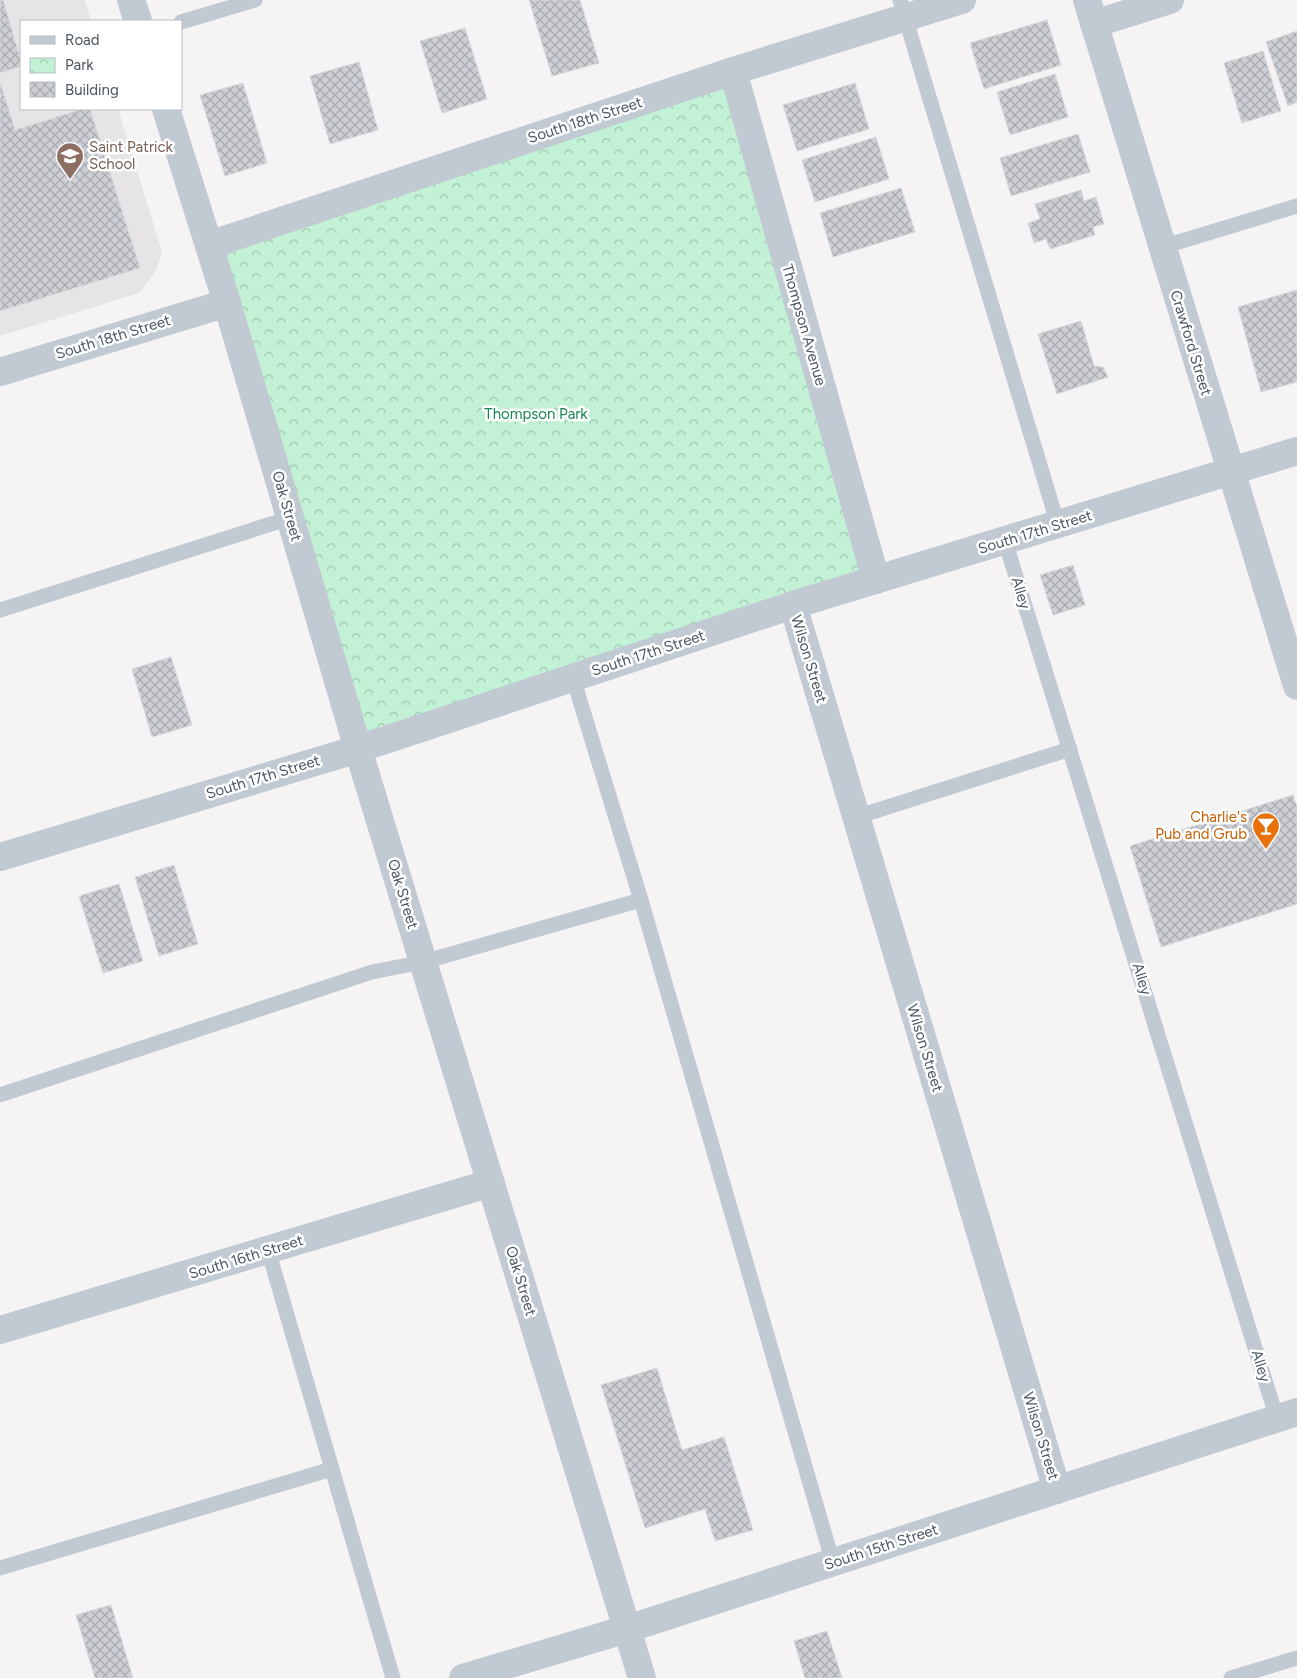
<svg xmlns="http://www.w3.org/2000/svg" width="1297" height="1678" viewBox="0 0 1297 1678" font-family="Figtree,sans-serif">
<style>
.education{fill:#e6e4e5}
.park{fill:url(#park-crowns)}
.building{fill:url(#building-cross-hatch);stroke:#d7d9de}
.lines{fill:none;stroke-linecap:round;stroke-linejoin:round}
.service{stroke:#c1cad2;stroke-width:15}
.minor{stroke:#c1cad2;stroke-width:28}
.labels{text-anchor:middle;stroke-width:5;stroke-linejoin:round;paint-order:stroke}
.street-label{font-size:15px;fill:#4a5661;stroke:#fff}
.education-label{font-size:15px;fill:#785e54;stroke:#fff;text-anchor:start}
.park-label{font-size:15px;fill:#17864f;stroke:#fff}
.food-label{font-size:15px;fill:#c56008;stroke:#fff;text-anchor:end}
</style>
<defs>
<pattern id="park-crowns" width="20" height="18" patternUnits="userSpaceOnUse" patternTransform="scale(1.25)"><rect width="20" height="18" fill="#c3f1d5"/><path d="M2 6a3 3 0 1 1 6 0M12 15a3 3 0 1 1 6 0" fill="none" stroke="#a0c6b0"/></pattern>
<pattern id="building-cross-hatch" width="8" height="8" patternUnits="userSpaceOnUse" patternTransform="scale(1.25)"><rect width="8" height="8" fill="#cdcfd5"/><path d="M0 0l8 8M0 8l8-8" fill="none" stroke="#a8abb0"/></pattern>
</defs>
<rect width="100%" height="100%" fill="#f5f3f3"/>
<path class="education" d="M0 0H85L91 21H21V109H118L162 252 156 271 139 293 0 336Z"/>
<path class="park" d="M733 71 876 580 358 749 209 245Z"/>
<g class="building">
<path d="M0 0H3L21 61V66L0 73Z"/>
<path d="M529 0H580L599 63 552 76Z"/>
<path d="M1047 20 1061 65 984 89 970 43Z"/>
<path d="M465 28 487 99 442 113 420 41Z"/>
<path d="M1297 31V102L1288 106 1266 42Z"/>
<path d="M1263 51 1281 111 1242 123 1224 63Z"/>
<path d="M359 62 378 130 330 144 310 76Z"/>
<path d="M1055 74 1068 117 1010 135 997 92Z"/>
<path d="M0 82 15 130 83 109H90L140 268 0 311Z"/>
<path d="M243 83 267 163 225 176 200 95Z"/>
<path d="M855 83 869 129 797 151 783 105Z"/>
<path d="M1078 134 1090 172 1011 196 1000 158Z"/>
<path d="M876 137 889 179 815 202 802 160Z"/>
<path d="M901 188 915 232 833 257 820 213Z"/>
<path d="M1081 190 1084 201 1096 197 1104 224 1093 227 1095 235 1050 249 1046 239 1034 243 1028 223 1040 219 1035 204Z"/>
<path d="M1297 290V382L1261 392 1238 307Z"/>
<path d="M1081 321 1094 366 1103 367 1108 377 1057 394 1038 334Z"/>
<path d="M1073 565 1085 605 1053 615 1040 575Z"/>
<path d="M171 657 192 725 152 737 132 669Z"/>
<path d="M1293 795 1297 807V904L1161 947 1130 846Z"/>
<path d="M174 865 198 944 159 956 135 877Z"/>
<path d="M119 884 143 961 103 973 79 896Z"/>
<path d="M657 1368 682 1450 724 1437 753 1530 715 1541 705 1509 645 1528 601 1385Z"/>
<path d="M111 1605 133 1678H95L76 1615Z"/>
<path d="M827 1631 842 1678H805L794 1641Z"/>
</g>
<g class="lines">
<g class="service">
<path d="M900 0 1058 525"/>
<path d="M181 22 255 0"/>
<path d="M1162 247 1297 206"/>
<path d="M1005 541 1277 1419"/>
<path d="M0 610 290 518"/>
<path d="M573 678 641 900 833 1563"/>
<path d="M856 817 1070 749"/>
<path d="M0 1095 372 972 423 962 641 900"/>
<path d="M268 1250 393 1678"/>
<path d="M0 1568 332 1469"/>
<path d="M1231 1678 1297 1658"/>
</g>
<g class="minor">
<path d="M131 0 138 21"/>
<path d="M1087 0 1297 686"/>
<path d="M1094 24 1170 0"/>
<path d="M733 71 876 580"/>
<path d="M166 109 227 303 358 749 642 1678"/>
<path d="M209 245 733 71 962 0"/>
<path d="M0 372 227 303"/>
<path d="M793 605 1057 1490"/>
<path d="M0 857 358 749 793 605 1297 451"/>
<path d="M0 1330 491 1183"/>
<path d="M463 1678 627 1629 1297 1412"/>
</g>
</g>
<defs>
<g id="school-pin" transform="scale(1.4375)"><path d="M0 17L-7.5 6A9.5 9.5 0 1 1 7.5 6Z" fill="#8d6e63" stroke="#fff"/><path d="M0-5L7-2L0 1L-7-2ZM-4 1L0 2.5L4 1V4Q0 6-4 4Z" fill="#fff"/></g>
<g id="bar-pin" transform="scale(1.4375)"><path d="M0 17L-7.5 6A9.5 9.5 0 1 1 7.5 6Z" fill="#e8710a" stroke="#fff"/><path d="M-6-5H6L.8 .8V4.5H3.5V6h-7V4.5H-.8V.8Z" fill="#fff"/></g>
</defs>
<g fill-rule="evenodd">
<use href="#school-pin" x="70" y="156"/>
<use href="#bar-pin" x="1266" y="826"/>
</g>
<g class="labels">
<g class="street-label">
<text transform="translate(585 120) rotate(-18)" y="5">South 18th Street</text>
<text transform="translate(804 325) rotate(74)" y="5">Thompson Avenue</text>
<text transform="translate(113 337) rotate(-17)" y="5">South 18th Street</text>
<text transform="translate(1191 343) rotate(73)" y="5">Crawford Street</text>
<text transform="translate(287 506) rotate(74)" y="5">Oak Street</text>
<text transform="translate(1035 532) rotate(-17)" y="5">South 17th Street</text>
<text transform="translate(1021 593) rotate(73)" y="5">Alley</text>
<text transform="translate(648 653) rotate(-18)" y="5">South 17th Street</text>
<text transform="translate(809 659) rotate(73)" y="5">Wilson Street</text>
<text transform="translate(263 777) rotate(-17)" y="5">South 17th Street</text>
<text transform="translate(403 894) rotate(73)" y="5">Oak Street</text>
<text transform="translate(1142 979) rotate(73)" y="5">Alley</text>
<text transform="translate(925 1048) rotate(73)" y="5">Wilson Street</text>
<text transform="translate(246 1257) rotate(-17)" y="5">South 16th Street</text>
<text transform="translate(521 1281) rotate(73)" y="5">Oak Street</text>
<text transform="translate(1261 1366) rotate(73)" y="5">Alley</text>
<text transform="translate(1041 1436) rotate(73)" y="5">Wilson Street</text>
<text transform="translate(881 1547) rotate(-18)" y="5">South 15th Street</text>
</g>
<g class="education-label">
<text x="89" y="152">Saint Patrick<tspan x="89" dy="17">School</tspan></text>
</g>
<g class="park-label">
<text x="536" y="419">Thompson Park</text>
</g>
<g class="food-label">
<text x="1247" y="822">Charlie's<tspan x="1247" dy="17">Pub and Grub</tspan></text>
</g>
</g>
<rect x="20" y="20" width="162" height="90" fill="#ffffff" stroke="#b7bbc0"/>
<rect x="30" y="36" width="25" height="8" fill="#c1cad2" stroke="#b7bbc0"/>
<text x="65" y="45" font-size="15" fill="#4a5661">Road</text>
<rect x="30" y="58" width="25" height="15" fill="url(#park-crowns)" stroke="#b7bbc0"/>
<text x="65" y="70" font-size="15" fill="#4a5661">Park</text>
<rect x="30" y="82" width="25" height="15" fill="url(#building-cross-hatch)" stroke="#b7bbc0"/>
<text x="65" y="95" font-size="15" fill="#4a5661">Building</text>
</svg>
